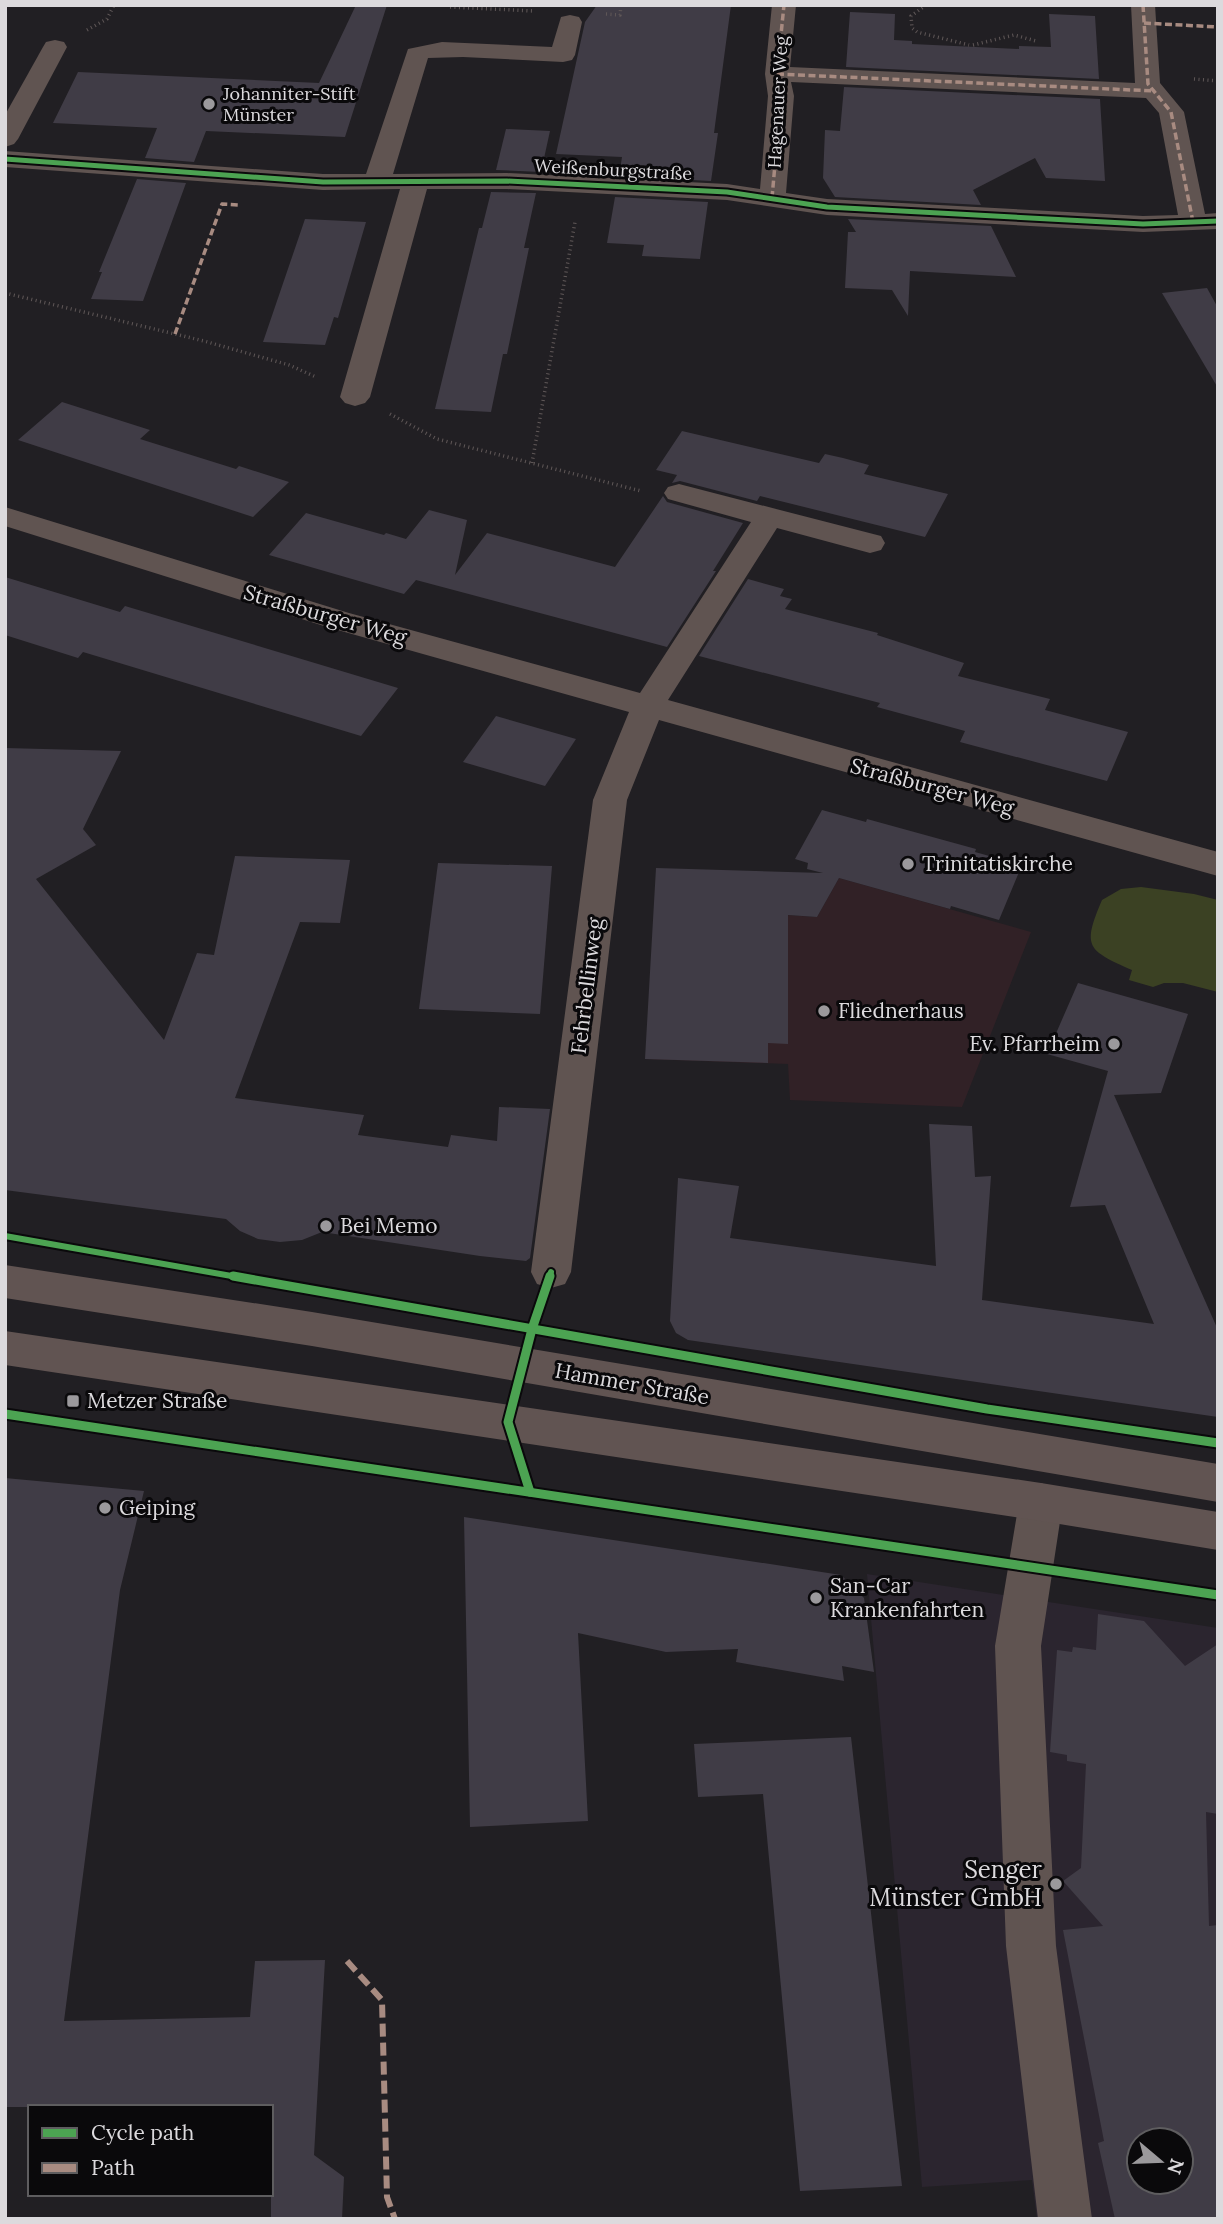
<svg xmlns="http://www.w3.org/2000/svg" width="1223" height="2224" viewBox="0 0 1223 2224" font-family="Lora,serif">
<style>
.built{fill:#2b252f;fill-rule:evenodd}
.education{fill:#312126}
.green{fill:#3b4123}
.building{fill:#403c46;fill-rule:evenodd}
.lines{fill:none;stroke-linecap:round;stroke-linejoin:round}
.path{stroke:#605858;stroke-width:3.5;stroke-dasharray:1 3.5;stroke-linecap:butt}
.minor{fill:#605451;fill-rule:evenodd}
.major{fill:#615452;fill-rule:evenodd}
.quiet-far1{stroke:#a88b81;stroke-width:3.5;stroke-dasharray:7 3.5;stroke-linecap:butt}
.quiet{stroke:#a88b81;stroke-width:6;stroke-dasharray:13 6;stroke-linecap:butt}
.cycleway-far2-casing{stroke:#0a090b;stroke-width:9}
.cycleway-far1-casing{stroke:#0a090b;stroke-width:10}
.cycleway-casing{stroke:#0a090b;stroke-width:13}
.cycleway-far2{stroke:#4ca352;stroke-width:5}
.cycleway-far1{stroke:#4ca352;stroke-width:6}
.cycleway{stroke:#4ca352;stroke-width:9}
.poi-dot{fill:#9b999c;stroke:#0a090b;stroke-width:2.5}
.labels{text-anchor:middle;stroke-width:6;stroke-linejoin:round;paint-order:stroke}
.far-poi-label{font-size:18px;fill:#dcdadd;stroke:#0a090b;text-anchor:start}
.far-street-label{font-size:18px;fill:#dcdadd;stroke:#0a090b}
.street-label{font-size:21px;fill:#dcdadd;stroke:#0a090b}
.poi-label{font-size:21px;fill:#dcdadd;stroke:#0a090b;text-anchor:start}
.near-poi-label{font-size:24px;fill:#dcdadd;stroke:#0a090b;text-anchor:end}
</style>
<rect width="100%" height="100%" fill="#211f23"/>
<path class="built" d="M867 1574 1218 1628V2219H1037L1032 2180 922 2187ZM1139 2140H1181V2182H1139Z"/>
<path class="education" d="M839 878 1031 932 962 1107 790 1100 788 1064 645 1059 771 914 817 917Z"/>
<path class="green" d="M1141 887 1194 894 1218 900V992L1183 983H1164L1153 987 1129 980 1132 970C1087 950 1082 947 1102 900L1121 889Z"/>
<g class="building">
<path d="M356 5H387L345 137 206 131 194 162 145 158 157 128 53 123 78 72 319 83Z"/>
<path d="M597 5H731L714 133H718L711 181 619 176 622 157 556 154 585 22Z"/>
<path d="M850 12 895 14 894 40 912 41V44L1019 49V46L1051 47 1049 14 1095 16 1099 79 846 67Z"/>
<path d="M844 87 1100 99 1105 181 1046 178 1035 158 973 190 981 205 835 197 823 178 825 130 840 131Z"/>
<path d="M506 129 550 131 541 172 496 170Z"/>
<path d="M137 179 186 183 143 301 91 299 102 272H99Z"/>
<path d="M491 192 536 193 524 248H529L507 354H503L491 412 435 409 479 228H482Z"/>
<path d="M615 197 708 202 700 259 642 256 644 245 607 243Z"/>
<path d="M305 219 366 222 338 318 334 317 325 345 263 342Z"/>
<path d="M848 219 991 226 1016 277 910 271 908 316 892 290 845 288 848 232H856Z"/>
<path d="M1207 288 1218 308V388L1162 293Z"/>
<path d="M62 402 150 430 140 439 236 469 239 466 289 482 253 517 18 440Z"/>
<path d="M682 431 819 463 825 454 843 458 869 465 864 474 948 494 925 537 760 496 757 501 680 481 672 483 677 475 656 470Z"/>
<path d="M663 496 667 502 743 523 713 571H716L667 647 416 580 404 594 269 555 306 513 384 535 386 533 406 539 429 510 467 520 455 575 487 533 615 567Z"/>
<path d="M5 577 120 612 125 606 398 688 361 736 83 652 78 658 5 635Z"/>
<path d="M748 579 784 589 780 596 792 599 785 609 878 633 877 635 964 663 958 676 1050 699 1045 710 1128 732 1107 781 960 742 965 731 877 707 880 703 699 656Z"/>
<path d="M496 716 576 739 545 786 463 762Z"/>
<path d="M5 748 121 751 83 829 96 845 36 879 164 1040 197 953 214 955 235 856 350 860 340 923 300 922 235 1098 364 1115 358 1135 448 1147 451 1135 497 1141 499 1107 550 1109 530 1258 526 1261 480 1256 322 1232 302 1240 280 1242 258 1239 240 1231 226 1219 5 1190Z"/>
<path d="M822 810 866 822 867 819 976 849 975 852 1022 865 999 920 951 906 950 909 839 878 817 917 788 915V1044L768 1043V1063L645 1059 656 868 823 873 807 869 808 863 795 859Z"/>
<path d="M438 863 552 866 540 1014 419 1009Z"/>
<path d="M1078 983 1188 1014 1161 1093 1114 1095 1218 1330V1417L688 1340 676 1333 670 1321 678 1178 739 1186 730 1238 936 1266 929 1124 972 1126 975 1177 991 1176 982 1300 1154 1324 1105 1205 1070 1207 1108 1071 1047 1054Z"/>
<path d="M5 1478 144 1491 120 1590 64 2021 250 2017 255 1961 325 1960 314 2155 344 2177 342 2219H271V2107H5Z"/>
<path d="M464 1517 841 1575 864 1598 874 1672 842 1666 844 1681 736 1662 738 1649 666 1652 578 1633 588 1821 470 1827Z"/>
<path d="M1098 1614 1144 1621 1185 1666 1218 1644V1814L1206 1812 1209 1926 1218 1925V2219H1115L1098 2143 1104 2141 1063 1930 1103 1926 1063 1881 1081 1868 1086 1764 1067 1761V1755L1050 1752 1057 1650 1072 1652 1073 1647 1096 1650ZM1139 2140H1181V2182H1139Z"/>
<path d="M851 1737 902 2186 800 2191 763 1794 698 1797 694 1744Z"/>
</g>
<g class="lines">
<g class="path">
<path d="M926 5 911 16 912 28 917 32 969 45"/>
<path d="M450 7 534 11"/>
<path d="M606 14 620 15 621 5"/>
<path d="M87 30 107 19 114 5"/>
<path d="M973 45 1014 35 1036 41"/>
<path d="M1194 79 1218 81"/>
<path d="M5 293 204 341 289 365 316 377"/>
<path d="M390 414 437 439 641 491"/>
<path d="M532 463 575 222"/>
</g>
<g class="minor">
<path d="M772 5H796L790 67 1135 83 1131 5H1155L1160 83 1184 112 1205 214 1218 213V229L1143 232 827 215 727 200 507 189H427L370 397 365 403 355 406 345 403 340 397 400 189 323 190 5 167V151L323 174H366L408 49 442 42 552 47 561 17 570 15 579 17 582 22 575 55 572 60 563 62 463 57 428 58 393 174 507 173 727 184 760 189 768 96 765 74ZM791 82 1146 98 1159 113 1178 215 1143 216 827 199 786 193 794 96Z"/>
<path d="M55 40 64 42 67 47 18 139 14 144 5 147V115L43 47 46 42Z"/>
<path d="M679 484 881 536 885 543 881 550 870 553 777 528 668 700 1218 852V876L659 720 627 800 571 1272 565 1284 551 1288 537 1284 531 1272 593 800 629 712 327 627 5 526V507L349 613 640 693 751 522 668 499 664 493 668 487Z"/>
<path d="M1041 1483 1056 1489 1063 1502 1041 1646 1056 1946 1092 2219H1038L1006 1946 995 1646 1019 1502 1026 1489Z"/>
</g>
<g class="major">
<path d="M5 1265 312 1312 1218 1464V1502L312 1346 5 1298Z"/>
<path d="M5 1331 1041 1483 1218 1512V1550L1041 1521 5 1365Z"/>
</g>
<g class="quiet-far1">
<path d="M1143 5 1148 84 1171 112 1193 222"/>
<path d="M1144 23 1218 27"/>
<path d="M777 74 1155 91"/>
<path d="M772 198 781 96 777 74 784 5"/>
<path d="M175 334 222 204 239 205"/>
</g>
<path class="quiet" d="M347 1961 382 2000 387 2197 395 2219"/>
<g class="cycleway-far2-casing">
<path id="cycleway-far2" d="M5 159 323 182 507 181 727 192 827 207 1143 224 1218 221"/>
</g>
<g class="cycleway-far1-casing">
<g id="cycleway-far1">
<path d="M5 1236 243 1278"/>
<path d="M549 1278 551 1272"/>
</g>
</g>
<g class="cycleway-casing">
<g id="cycleway">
<path d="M233 1276 987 1409 1218 1443"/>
<path d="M5 1414 1218 1595"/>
<path d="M530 1492 508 1422 532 1329 550 1276"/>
</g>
</g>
<use href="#cycleway-far2" class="cycleway-far2"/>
<use href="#cycleway-far1" class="cycleway-far1"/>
<use href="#cycleway" class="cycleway"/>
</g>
<g class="poi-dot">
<circle cx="209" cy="104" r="7"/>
<circle cx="908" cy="864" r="7"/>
<circle cx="824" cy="1011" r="7"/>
<circle cx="1114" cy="1044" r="7"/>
<circle cx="326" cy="1226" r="7"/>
<rect x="66" y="1394" width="14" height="14" rx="3.5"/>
<circle cx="105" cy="1508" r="7"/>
<circle cx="816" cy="1598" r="7"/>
<circle cx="1056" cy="1884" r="7"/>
</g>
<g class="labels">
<g class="far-poi-label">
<text x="223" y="100">Johanniter-Stift<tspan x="223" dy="21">Münster</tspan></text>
</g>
<g class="far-street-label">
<text transform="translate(778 102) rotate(-87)" y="6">Hagenauer Weg</text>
<text transform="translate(613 170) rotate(3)" y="6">Weißenburgstraße</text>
</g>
<g class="street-label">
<text transform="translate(325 615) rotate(16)" y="7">Straßburger Weg</text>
<text transform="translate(932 787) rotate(15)" y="7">Straßburger Weg</text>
<text transform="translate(587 986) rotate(-83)" y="7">Fehrbellinweg</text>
<text transform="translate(632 1384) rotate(10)" y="7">Hammer Straße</text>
</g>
<g class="poi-label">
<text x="922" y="871">Trinitatiskirche</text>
<text x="838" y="1018">Fliednerhaus</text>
<text x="1100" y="1051" text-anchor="end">Ev. Pfarrheim</text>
<text x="340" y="1233">Bei Memo</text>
<text x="87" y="1408">Metzer Straße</text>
<text x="119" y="1515">Geiping</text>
<text x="830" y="1593">San-Car<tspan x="830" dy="24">Krankenfahrten</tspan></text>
</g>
<g class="near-poi-label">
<text x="1042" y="1878">Senger<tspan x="1042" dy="28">Münster GmbH</tspan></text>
</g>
</g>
<rect width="1223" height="2224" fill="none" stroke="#dcdadd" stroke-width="14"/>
<rect x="28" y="2105" width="245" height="91" fill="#0a090b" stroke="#5e5d5f" stroke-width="2"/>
<rect x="42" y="2128" width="35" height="10" fill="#4ca352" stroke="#5e5d5f" stroke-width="2"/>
<text x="91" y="2140" font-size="21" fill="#dcdadd">Cycle path</text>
<rect x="42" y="2163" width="35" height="10" fill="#a88b81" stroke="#5e5d5f" stroke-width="2"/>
<text x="91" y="2175" font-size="21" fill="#dcdadd">Path</text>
<g transform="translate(1160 2161) rotate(109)"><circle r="33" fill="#0a090b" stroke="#5e5d5f" stroke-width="2"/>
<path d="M0-5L12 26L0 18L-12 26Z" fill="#9b999c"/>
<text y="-10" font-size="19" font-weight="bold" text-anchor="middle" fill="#dcdadd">N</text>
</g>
</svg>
